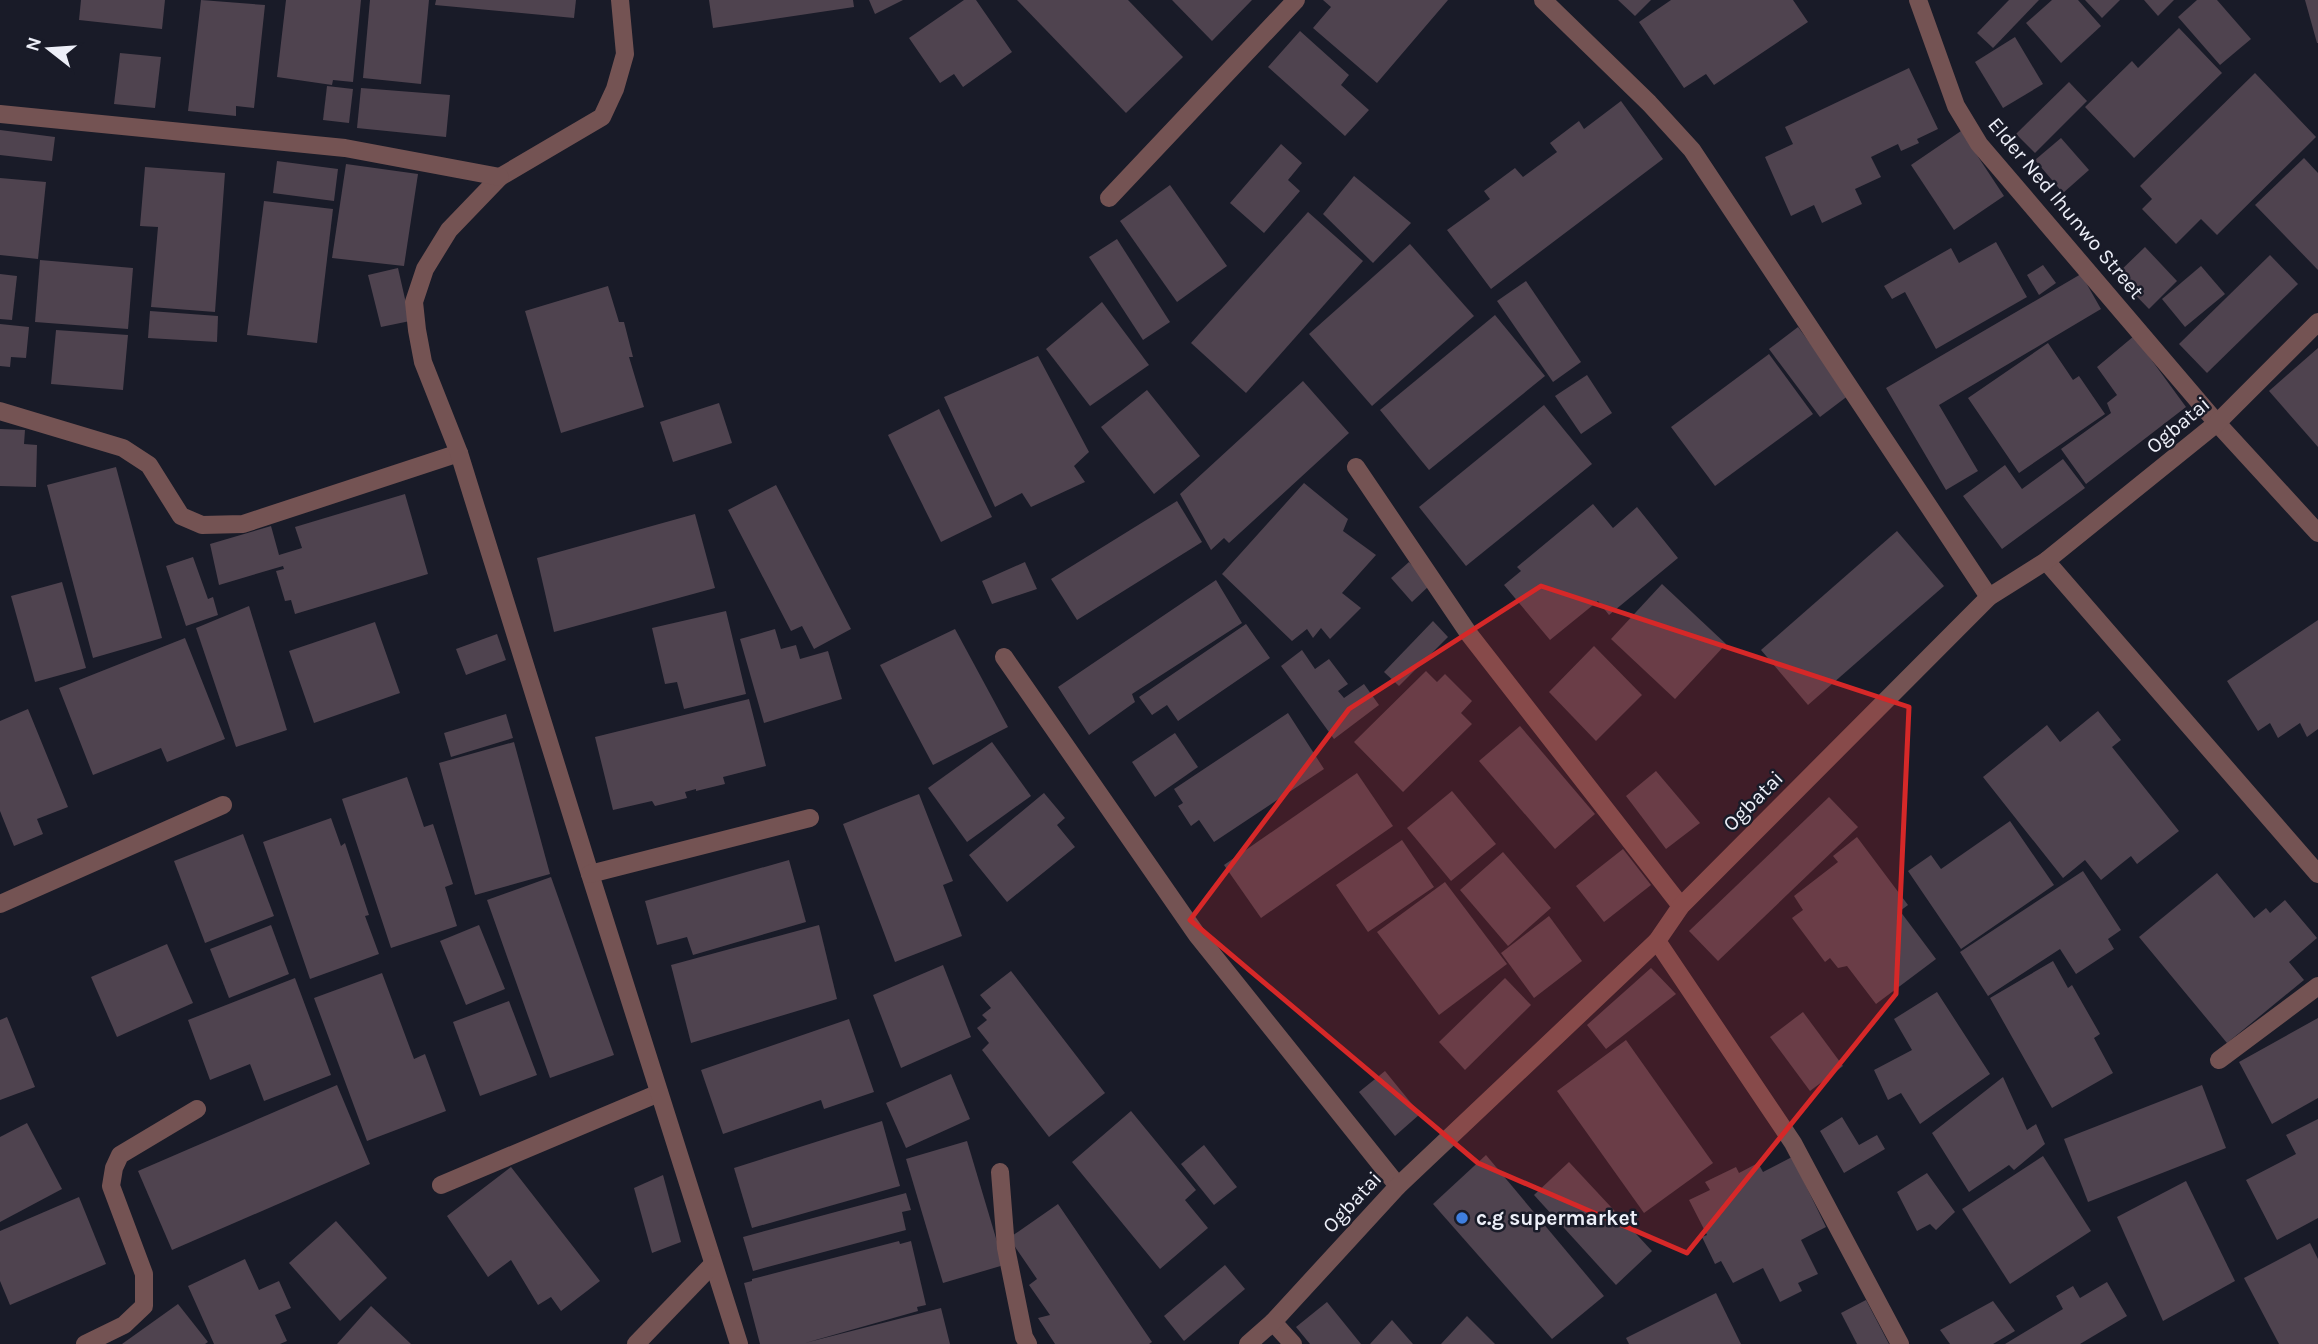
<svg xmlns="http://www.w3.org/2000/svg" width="2318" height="1344" viewBox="0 0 2318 1344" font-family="Karla,sans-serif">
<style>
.building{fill:#4f434f}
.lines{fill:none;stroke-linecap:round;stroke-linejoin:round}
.service{stroke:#745353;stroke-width:18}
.minor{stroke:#745353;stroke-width:18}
.marked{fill:#d62828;fill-opacity:0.2;stroke:#d62828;stroke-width:5;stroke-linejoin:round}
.shop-dot{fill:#3f7fe0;stroke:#191b28;stroke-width:2.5}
.labels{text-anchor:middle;stroke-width:5;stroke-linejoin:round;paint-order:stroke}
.street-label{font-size:21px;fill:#edeff8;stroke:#191b28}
.poi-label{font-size:21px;font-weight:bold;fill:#edeff8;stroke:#191b28;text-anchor:start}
</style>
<rect width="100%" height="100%" fill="#191b28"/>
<g class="building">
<path d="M81 0H165L162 29 79 20Z"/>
<path d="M201 0 265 5 254 108 236 106V116L188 111Z"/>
<path d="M286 0H361L353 82 333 80 332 85 277 77Z"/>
<path d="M370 0H429L421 84 363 78Z"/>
<path d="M436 0H576L574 18 435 5Z"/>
<path d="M709 0H853L854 7 713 28Z"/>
<path d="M869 0H903L875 14Z"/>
<path d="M964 0H976L1012 52 963 87 954 74 940 83 909 38Z"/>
<path d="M1017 0H1128L1183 57 1126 113Z"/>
<path d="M1172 0H1252L1212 41Z"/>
<path d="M1323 0H1448L1377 83 1313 28 1331 7Z"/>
<path d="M1618 0H1651L1635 16Z"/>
<path d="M1671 0H1793L1808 22 1714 85 1706 74 1684 88 1639 22Z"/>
<path d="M2009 0H2039L1993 48 1977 33Z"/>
<path d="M2052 0H2078L2101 26 2061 63 2026 23Z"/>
<path d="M2085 0H2120L2102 18Z"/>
<path d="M2144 0H2174L2158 16Z"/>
<path d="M2197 0H2217L2251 39 2220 65 2178 17Z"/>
<path d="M2305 0H2318V43H2317Z"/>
<path d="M2179 28 2222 73 2134 158 2085 107 2132 61 2138 68Z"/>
<path d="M1300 31 1349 75 1341 85 1369 110 1345 136 1268 67Z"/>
<path d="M2015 37 2043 84 2003 108 1975 62Z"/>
<path d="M120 53 161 57 155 108 114 104Z"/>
<path d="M1909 68 1938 129 1917 139 1919 143 1901 151 1898 144 1871 157 1881 177 1855 189 1862 204 1822 223 1814 205 1791 216 1765 157 1793 144 1785 127Z"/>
<path d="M2255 73 2316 137 2217 235 2201 219 2176 244 2142 209 2152 199 2140 186Z"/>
<path d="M2069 82 2087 101 2035 153 2016 134Z"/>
<path d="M327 86 353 89 349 123 323 120Z"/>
<path d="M361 88 450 95 446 137 357 128Z"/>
<path d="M1621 101 1663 159 1491 289 1447 230 1490 199 1484 191 1515 168 1523 177 1557 152 1550 143 1579 121 1584 129Z"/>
<path d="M0 130 55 137 52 161 0 155Z"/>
<path d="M1961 131 2004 196 1954 230 1911 165Z"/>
<path d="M2061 138 2089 170 2063 193 2035 160Z"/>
<path d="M1281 144 1302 163 1288 180 1300 191 1264 233 1230 203Z"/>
<path d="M2304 158 2318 173V270L2255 205Z"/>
<path d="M277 161 338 169 334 201 273 193Z"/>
<path d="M346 164 418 174 404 266 332 258Z"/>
<path d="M145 167 225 173 215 312 151 307 158 227 140 226Z"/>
<path d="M1354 176 1411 223 1373 263 1323 214Z"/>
<path d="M0 178 46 182 38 259 0 255Z"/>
<path d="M1170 185 1227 266 1177 302 1120 221Z"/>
<path d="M264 201 333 209 317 343 247 335Z"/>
<path d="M1308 212 1363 261 1246 393 1191 343Z"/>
<path d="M1117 239 1170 322 1143 340 1089 257Z"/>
<path d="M1996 242 2027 297 1936 349 1905 292 1892 299 1884 286 1951 248 1959 263Z"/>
<path d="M1410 244 1474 316 1372 406 1309 334Z"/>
<path d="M2145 247 2177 281 2149 309 2116 275Z"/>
<path d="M2270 255 2298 284 2207 373 2179 344Z"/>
<path d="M40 260 133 268 128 329 35 322Z"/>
<path d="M2043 265 2056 283 2039 295 2027 275Z"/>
<path d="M2201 266 2225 294 2185 327 2162 299Z"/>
<path d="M398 268 410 321 381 327 368 275Z"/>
<path d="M0 274 17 276 12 320 0 319Z"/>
<path d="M2081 274 2101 309 1939 405 1978 471 1946 490 1886 388Z"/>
<path d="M1526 281 1581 362 1553 382 1497 301Z"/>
<path d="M608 286 619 322H624L633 357H629L644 407 561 433 525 311Z"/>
<path d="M1102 302 1149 365 1090 406 1046 349Z"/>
<path d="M150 311 218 316 217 342 148 338Z"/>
<path d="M1495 315 1545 376 1429 470 1380 410Z"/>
<path d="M0 324 29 327 26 358 11 357 10 367 0 366Z"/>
<path d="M1798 327 1849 395 1820 417 1769 349Z"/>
<path d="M56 330 128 335 123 390 51 384Z"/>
<path d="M2134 336 2186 407 2086 484 2061 449 2111 413 2107 403 2117 395 2097 367Z"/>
<path d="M2048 343 2073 380 2079 376 2105 414 2019 473 1968 398Z"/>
<path d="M2318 348V447L2269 391Z"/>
<path d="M1769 354 1813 414 1715 486 1671 427Z"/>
<path d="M1038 356 1089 452 1074 466 1085 482 1031 507 1022 493 995 507 944 397Z"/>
<path d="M1587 375 1612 413 1581 434 1555 396Z"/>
<path d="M1303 381 1349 433 1229 543 1224 538 1211 550 1180 494Z"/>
<path d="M1147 390 1200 456 1154 494 1101 427Z"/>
<path d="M719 403 732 443 673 462 660 422Z"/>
<path d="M1544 405 1592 464 1466 566 1419 507Z"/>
<path d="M939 409 992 517 941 542 888 435Z"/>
<path d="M0 429 25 430 24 444 37 445 36 487 0 486Z"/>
<path d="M2063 459 2085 488 2002 549 1963 496 2005 465 2022 489Z"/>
<path d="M116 467 162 638 93 658 47 485Z"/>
<path d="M1304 483 1348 519 1343 531 1376 555 1342 593 1361 608 1330 639 1321 628 1313 638 1307 629 1292 641 1222 574Z"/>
<path d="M776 485 851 629 814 649 802 626 791 631 728 510Z"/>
<path d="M405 494 428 574 295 614 291 600 285 601 276 571 284 569 283 566 219 585 210 544 271 526 279 555 302 548 295 527Z"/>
<path d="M1177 501 1202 542 1077 620 1051 579Z"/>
<path d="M1593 504 1613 528 1637 507 1678 558 1609 615 1598 601 1550 640 1504 585 1521 571 1517 567Z"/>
<path d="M695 514 715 588 554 632 537 558Z"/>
<path d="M1897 531 1944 586 1808 705 1761 650Z"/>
<path d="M193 557 208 599 213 597 218 615 186 626 166 566Z"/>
<path d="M1025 562 1037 589 992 604 982 581Z"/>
<path d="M1409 562 1430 585 1412 602 1391 578Z"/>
<path d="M1216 580 1242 623 1132 694 1135 702 1089 735 1058 687Z"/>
<path d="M62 582 86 668 35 682 11 596Z"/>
<path d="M1662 584 1726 644 1675 699 1611 639Z"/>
<path d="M249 606 287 730 236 747 196 628Z"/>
<path d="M726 611 746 694 684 709 677 682 665 684 652 628Z"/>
<path d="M2318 620V729L2307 737 2300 723 2278 738 2270 723 2258 731 2227 681Z"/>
<path d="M1433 621 1448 637 1399 686 1384 672Z"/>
<path d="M375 622 400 693 314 723 289 651Z"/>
<path d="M1246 624 1270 658 1178 721 1167 705 1152 715 1139 697Z"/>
<path d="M775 629 781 649 796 645 800 659 828 651 842 699 764 723 740 639Z"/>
<path d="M955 629 1008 727 933 765 880 665Z"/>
<path d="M497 634 506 660 466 675 456 649Z"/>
<path d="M185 638 225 739 167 762 161 748 93 775 59 688Z"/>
<path d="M1594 646 1642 695 1596 741 1549 692Z"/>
<path d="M1302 650 1315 669 1329 659 1348 684 1338 691 1344 698 1364 684 1379 705 1334 739 1281 666Z"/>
<path d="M1426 671 1437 682 1445 674 1472 701 1461 713 1472 724 1403 792 1354 742Z"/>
<path d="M749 699 766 766 723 777 725 784 696 791V789L685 792 687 798 655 806 652 801 613 810 595 737Z"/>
<path d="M28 709 68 807 37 819 43 834 14 846 0 811V721Z"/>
<path d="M2098 711 2121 740 2112 747 2179 831 2137 864 2131 856 2101 880 2085 860 2063 878 1983 777 2047 725 2060 742Z"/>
<path d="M1288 713 1324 769 1214 842 1199 820 1191 826 1178 806 1183 803 1174 789Z"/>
<path d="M506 714 513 738 451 757 444 733Z"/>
<path d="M1520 726 1595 814 1555 849 1479 761Z"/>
<path d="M1175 733 1198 767 1155 797 1132 762Z"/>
<path d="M514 742 550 874 475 895 439 763Z"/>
<path d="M992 742 1031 796 967 842 928 788Z"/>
<path d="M1656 771 1700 823 1666 849 1626 796Z"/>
<path d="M1357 773 1393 826 1261 918 1224 865Z"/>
<path d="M407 777 424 827 433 824 453 884 445 887 457 926 391 948 342 799Z"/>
<path d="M1452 791 1496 844 1451 881 1407 828Z"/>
<path d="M1044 793 1065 818 1057 825 1075 847 1007 902 969 855Z"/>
<path d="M919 794 953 881 943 885 962 936 895 962 843 824Z"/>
<path d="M1829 797 1858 827 1718 961 1689 931Z"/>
<path d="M331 818 341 846 345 843 369 915 365 916 379 954 310 979 263 842Z"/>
<path d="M2010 821 2054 885 1961 949 1908 871 1931 855 1941 869Z"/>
<path d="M243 834 274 916 205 943 174 861Z"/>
<path d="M1857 837 1908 905 1900 911 1936 959 1876 1004 1847 966 1838 968 1830 958 1825 962 1792 918 1803 910 1794 896 1838 862 1833 856Z"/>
<path d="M1402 840 1434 887 1368 932 1336 885Z"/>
<path d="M1623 849 1651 885 1604 922 1576 886Z"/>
<path d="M1503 852 1551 908 1508 946 1460 890Z"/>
<path d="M789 860 806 922 693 955 687 937 657 945 645 901Z"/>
<path d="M2083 871 2121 930 2108 939 2114 949 2076 974 2060 949 1988 996 1960 952Z"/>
<path d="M2217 873 2254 918 2266 908 2270 913 2285 900 2317 938 2289 962 2304 980 2227 1043 2139 937Z"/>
<path d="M551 877 614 1055 550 1078 487 900Z"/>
<path d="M1445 882 1507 964 1439 1015 1377 932Z"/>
<path d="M1549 916 1582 961 1534 998 1501 953Z"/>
<path d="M271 925 289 974 229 998 210 949Z"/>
<path d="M479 925 505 989 466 1005 440 941Z"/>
<path d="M819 925 837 999 691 1043 671 965Z"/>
<path d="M167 944 193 1003 117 1037 91 977Z"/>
<path d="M2053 961 2068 988 2072 985 2100 1034 2094 1038 2113 1073 2052 1108 1990 998Z"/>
<path d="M943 965 971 1037 901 1068 873 995Z"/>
<path d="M1651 968 1676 994 1606 1049 1587 1025Z"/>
<path d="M1011 971 1105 1093 1049 1137 982 1050 989 1043 977 1028 987 1020 982 1015 991 1008 980 995Z"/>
<path d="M382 973 414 1059 425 1054 446 1111 367 1141 314 998Z"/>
<path d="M295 978 331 1075 264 1101 250 1064 210 1080 188 1020Z"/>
<path d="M1505 978 1531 1005 1465 1070 1439 1042Z"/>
<path d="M1937 992 1990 1074 1920 1124 1901 1093 1888 1100 1874 1070 1912 1050 1894 1019Z"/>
<path d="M509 1001 537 1075 480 1096 453 1022Z"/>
<path d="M1803 1012 1843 1066 1810 1091 1770 1037Z"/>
<path d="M7 1017 35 1087 0 1100V1020Z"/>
<path d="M2318 1018V1098L2272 1124 2239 1062Z"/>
<path d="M849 1019 874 1092 824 1109 821 1100 723 1134 701 1070Z"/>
<path d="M1626 1040 1713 1163 1644 1213 1557 1091Z"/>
<path d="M1385 1071 1420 1114 1395 1136 1359 1092Z"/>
<path d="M951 1074 970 1119 906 1148 886 1103Z"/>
<path d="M2003 1077 2027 1130 2036 1124 2045 1144 2014 1170 2009 1165 1969 1192 1932 1133Z"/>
<path d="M337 1085 370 1164 172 1250 138 1171Z"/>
<path d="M2202 1085 2226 1148 2088 1202 2064 1139Z"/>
<path d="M1131 1111 1196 1190 1185 1200 1208 1228 1160 1269 1072 1162Z"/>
<path d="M1842 1117 1859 1145 1877 1135 1885 1149 1844 1173 1820 1131Z"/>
<path d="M2318 1119V1218L2277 1240 2246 1180 2296 1154 2286 1135Z"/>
<path d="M882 1121 900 1186 752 1228 734 1168Z"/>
<path d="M27 1123 62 1189 0 1222V1137Z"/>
<path d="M967 1141 1004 1265 943 1283 906 1159Z"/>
<path d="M1204 1145 1237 1187 1214 1205 1181 1164Z"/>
<path d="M1486 1155 1604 1296 1552 1339 1433 1204Z"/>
<path d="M2043 1156 2091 1231 2010 1284 1962 1209Z"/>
<path d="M1792 1157 1826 1227 1801 1240 1818 1274 1798 1283 1802 1291 1780 1302 1763 1268 1733 1283 1721 1261 1715 1264 1702 1237 1707 1235 1689 1200 1710 1190 1705 1182 1736 1167 1739 1173 1758 1163 1763 1172Z"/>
<path d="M1569 1162 1652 1251 1616 1285 1534 1195Z"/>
<path d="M511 1167 600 1281 561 1311 551 1297 538 1305 511 1260 488 1277 447 1216Z"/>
<path d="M1927 1173 1955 1212 1936 1230 1930 1224 1917 1231 1897 1192Z"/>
<path d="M663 1175 681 1242 652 1253 634 1188Z"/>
<path d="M2186 1181 2235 1281 2163 1321 2117 1217Z"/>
<path d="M906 1193 911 1210 902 1212 906 1230 753 1271 743 1237Z"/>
<path d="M79 1197 106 1264 10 1305 0 1281V1231Z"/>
<path d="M1058 1204 1152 1342 1149 1344H1055L1038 1318 1050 1315 1029 1285 1037 1279 1009 1238Z"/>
<path d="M336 1221 387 1278 340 1321 289 1263Z"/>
<path d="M899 1241 900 1244 911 1241 926 1305 917 1307 918 1311 805 1343 941 1308 950 1344H760L744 1283 752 1281V1279Z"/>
<path d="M2310 1243 2318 1259V1344H2279L2244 1278Z"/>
<path d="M245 1259 259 1290 279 1281 291 1308 275 1315 287 1341 280 1344H214L188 1286Z"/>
<path d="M1225 1265 1245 1289 1184 1341 1164 1316Z"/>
<path d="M2107 1282 2127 1316 2080 1344H2005L2063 1309 2056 1296 2073 1286 2080 1298Z"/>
<path d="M1716 1293 1741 1344H1629L1626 1338Z"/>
<path d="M1866 1300 1889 1344H1857L1841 1313Z"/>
<path d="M1993 1301 2015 1331 1993 1344H1950L1940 1330Z"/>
<path d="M1327 1302 1361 1344H1310L1296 1327Z"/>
<path d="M178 1304 208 1342 205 1344H122Z"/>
<path d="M371 1306 411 1344H337Z"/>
<path d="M1467 1316 1495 1344H1441Z"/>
<path d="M1392 1320 1413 1344H1370Z"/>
</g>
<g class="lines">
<g class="service">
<path d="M0 411 123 448 149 465 181 516 202 525 243 524 459 453"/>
<path d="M441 1185 659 1093"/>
<path d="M1273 1322 1293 1344"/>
<path d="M85 1344 124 1325 144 1306V1274L111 1186 114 1168 120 1155 197 1109"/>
</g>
<g class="minor">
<path d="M620 0 625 54 615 89 602 117 500 177 449 230 425 269 414 302 417 330 423 362 459 453 590 874 739 1344"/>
<path d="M1543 0 1649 103 1692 150 1989 597"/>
<path d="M1918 0 1956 106 1979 144 2217 423 2318 533"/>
<path d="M0 114 345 148 500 177"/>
<path d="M1109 198 1296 0"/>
<path d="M1356 467 1469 634 1681 906"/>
<path d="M2046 561 2318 874"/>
<path d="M1004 657 1197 935 1398 1186"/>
<path d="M590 874 810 818"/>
<path d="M0 904 223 805"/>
<path d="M1657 941 1793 1143 1900 1344"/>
<path d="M2219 1060 2318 986"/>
<path d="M1000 1172 1006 1248 1024 1337 1028 1344"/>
<path d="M636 1344 713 1264"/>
<path d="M1248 1344 1273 1322 1398 1186 1657 941 1681 906 1989 597 2046 561 2217 423 2318 322"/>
</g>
</g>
<path class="marked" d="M1541 586 1909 707 1896 994 1687 1253 1478 1163 1190 920 1349 709Z"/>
<circle class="shop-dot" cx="1462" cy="1218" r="7"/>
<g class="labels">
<g class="street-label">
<text transform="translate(2066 208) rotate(50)" y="7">Elder Ned Ihunwo Street</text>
<text transform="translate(2178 425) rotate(-40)" y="7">Ogbatai</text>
<text transform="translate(1753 801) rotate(-45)" y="7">Ogbatai</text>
<text transform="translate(1352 1202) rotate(-47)" y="7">Ogbatai</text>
</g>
<g class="poi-label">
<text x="1476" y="1225">c.g supermarket</text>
</g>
</g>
<g transform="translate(49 49) rotate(287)" stroke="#191b28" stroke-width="5" paint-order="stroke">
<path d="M0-5L12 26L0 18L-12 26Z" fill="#edeff8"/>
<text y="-10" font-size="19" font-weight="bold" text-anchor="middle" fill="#edeff8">N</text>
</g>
</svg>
